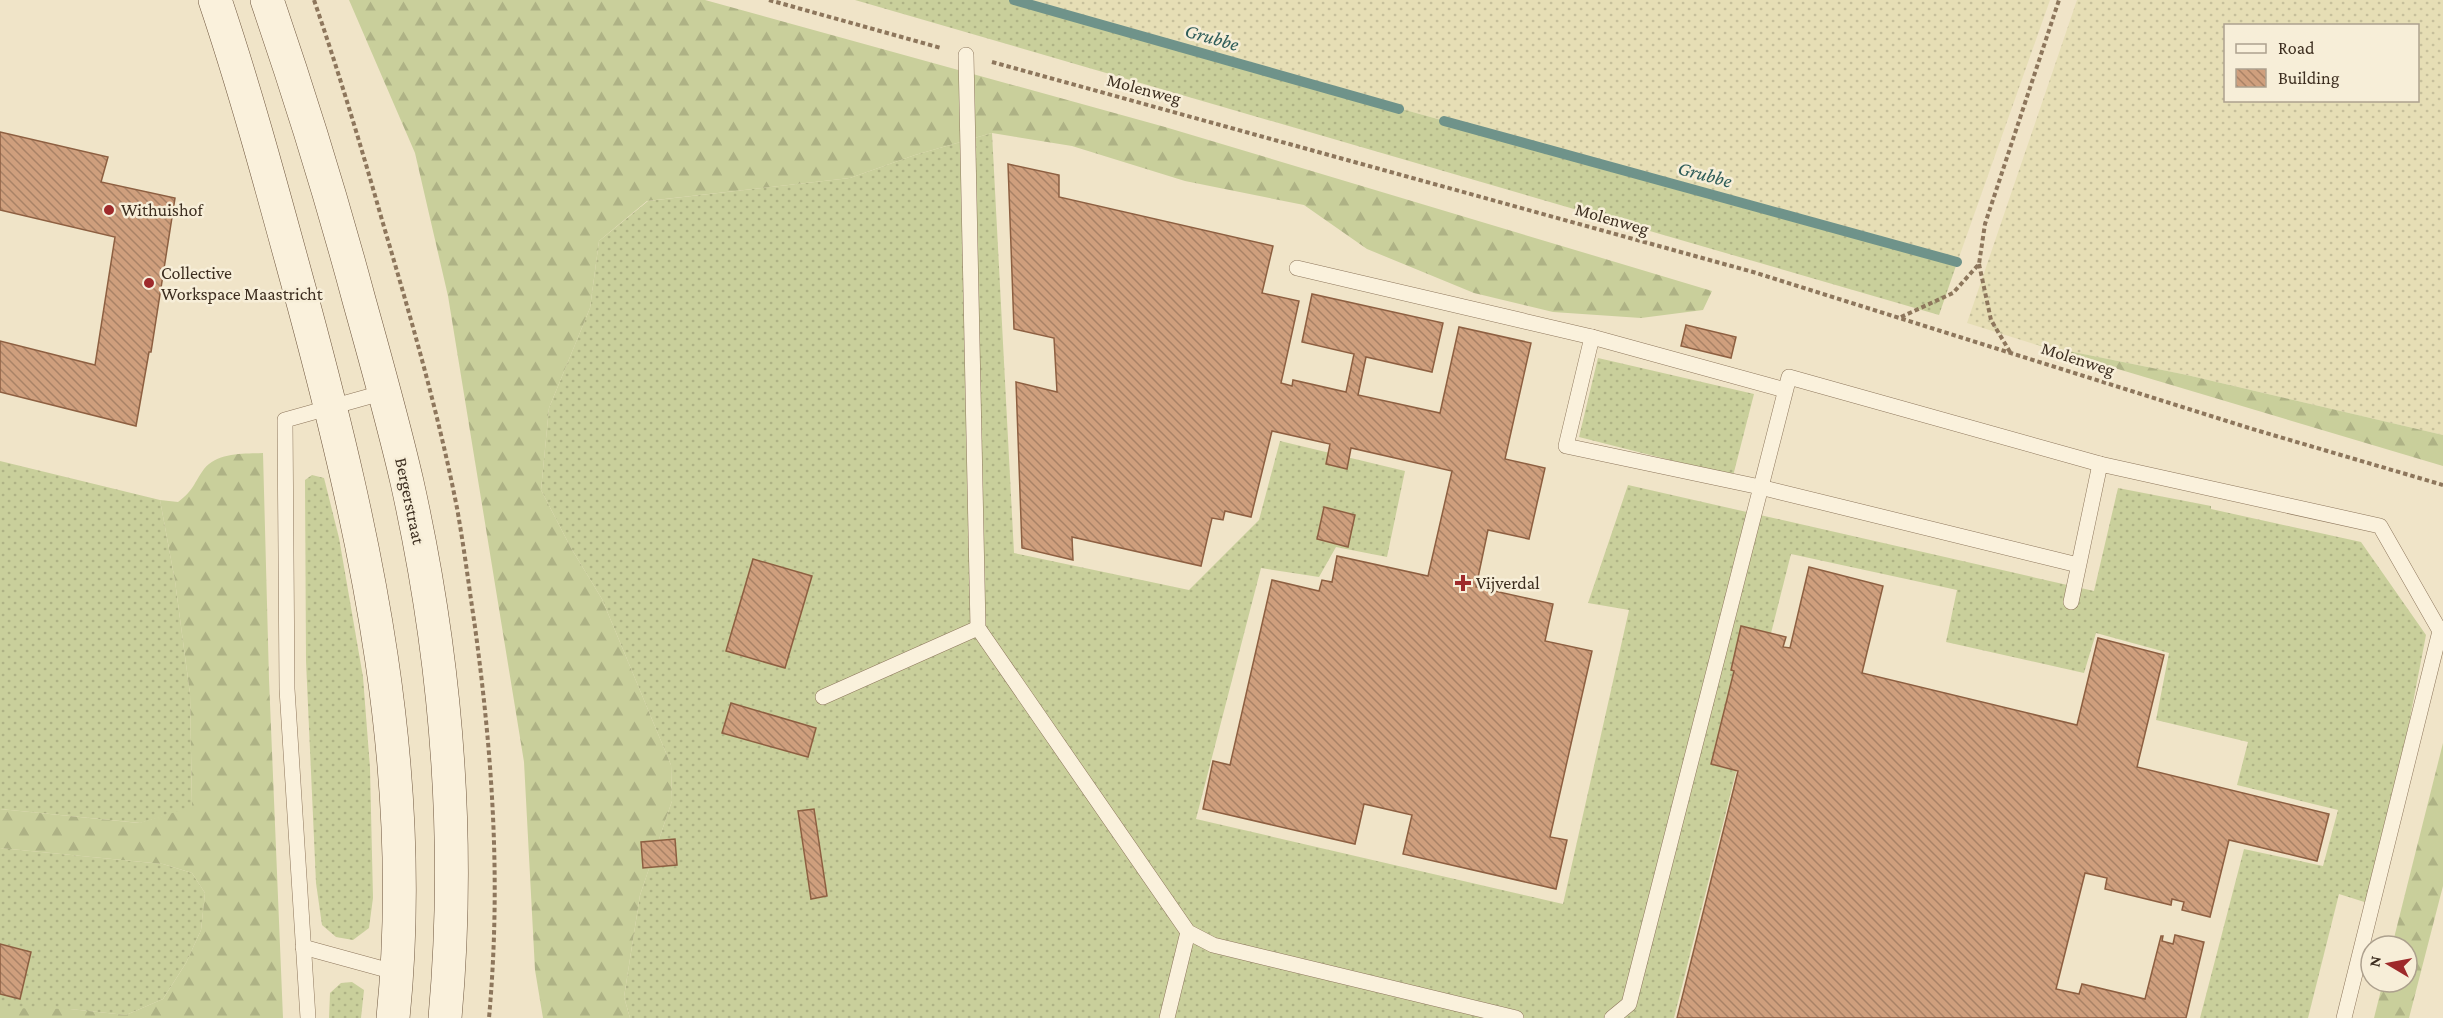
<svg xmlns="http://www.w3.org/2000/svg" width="2443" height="1018" viewBox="0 0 2443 1018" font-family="'Crimson Pro',serif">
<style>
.farmland{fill:url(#farmland-dots);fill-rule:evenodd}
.grass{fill:url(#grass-dots)}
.forest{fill:url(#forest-firs)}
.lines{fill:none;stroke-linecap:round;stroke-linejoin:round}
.stream{stroke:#6f938a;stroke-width:10}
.building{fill:url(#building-back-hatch);stroke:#8d5f41;stroke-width:1.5}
.service-casing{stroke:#8d765c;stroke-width:16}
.secondary-casing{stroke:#6f573f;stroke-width:34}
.path{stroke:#8d765c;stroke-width:4;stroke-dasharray:4.5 3;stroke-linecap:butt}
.service{stroke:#faf1dc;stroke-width:15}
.secondary{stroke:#faf1dc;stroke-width:33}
.poi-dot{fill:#9e2a2b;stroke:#f7eed8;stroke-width:2}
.labels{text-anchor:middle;stroke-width:5;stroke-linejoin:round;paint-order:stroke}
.street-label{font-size:18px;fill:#3d2e20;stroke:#f7eed8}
.poi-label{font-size:18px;fill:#3d2e20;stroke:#f7eed8;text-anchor:start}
.water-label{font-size:20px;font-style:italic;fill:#2f5d5a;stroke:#f7eed8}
</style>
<defs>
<pattern id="farmland-dots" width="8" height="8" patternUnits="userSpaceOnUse" patternTransform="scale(1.5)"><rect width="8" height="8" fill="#e6deb5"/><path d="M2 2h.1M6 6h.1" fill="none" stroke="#c6bf9b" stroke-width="1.8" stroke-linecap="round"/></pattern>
<pattern id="grass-dots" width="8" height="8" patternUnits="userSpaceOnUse" patternTransform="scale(1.5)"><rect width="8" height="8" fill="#c9cf9b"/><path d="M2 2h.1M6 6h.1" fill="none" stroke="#aeb285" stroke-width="1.8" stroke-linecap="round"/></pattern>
<pattern id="forest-firs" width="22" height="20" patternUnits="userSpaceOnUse" patternTransform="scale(1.5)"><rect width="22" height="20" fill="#c9cf9b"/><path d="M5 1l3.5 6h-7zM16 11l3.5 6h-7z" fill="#aeb285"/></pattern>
<pattern id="building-back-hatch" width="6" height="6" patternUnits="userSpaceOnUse" patternTransform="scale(1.5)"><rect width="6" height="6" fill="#cf9f7d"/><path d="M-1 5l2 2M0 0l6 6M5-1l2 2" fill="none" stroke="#a98266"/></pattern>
</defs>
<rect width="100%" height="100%" fill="#f0e4c8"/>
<g class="farmland">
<path d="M1009 0H2050L1957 263Z"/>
<path d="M2077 0H2443V435L2187 375 2034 344 1967 323ZM2226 26H2418V100H2226Z"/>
</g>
<g class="grass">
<path d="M855 0H1009L1957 263 1939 315Z"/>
<path d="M992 133 1014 553 1189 590 1259 520 1280 441 1405 471 1387 557 1336 547 1319 577 1261 568 1196 819 1563 904 1629 610 1588 603 1628 485 2094 591 2118 488 2211 506V509L2361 542 2426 635 2374 905 2339 894 2308 1018H2200L2244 849 2323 866 2338 810 2237 785 2248 742 2156 720 2169 653 2096 633 2084 673 1946 642 1957 590 1791 554 1674 1018H630L624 997 640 895 672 801 671 765 602 599 571 548 541 490 549 408 590 308 599 241 648 201 850 178 915 155Z"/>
<path d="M1598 358 1754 394 1733 476 1579 437Z"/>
<path d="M0 461 160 500 175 581 190 694 192 808 140 823 0 809Z"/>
<path d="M312 475 324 478 339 538 363 677 370 768 373 898 369 928 353 940 336 937 322 925 316 883 306 661 305 480Z"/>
<path d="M0 848 163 864 192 873 205 893 201 930 186 963 163 999 126 1015 70 1009 0 1018Z"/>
<path d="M352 982 364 990 361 1018H329L330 993 341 983Z"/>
</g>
<g class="forest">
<path d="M349 0H705L1165 127 1712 291 1703 310 1641 318 1553 312 1474 293 1367 249 1304 205 1185 181 1072 146 992 133 915 155 850 178 647 201 599 241 590 308 549 408 541 490 571 548 602 599 671 765 672 801 640 895 624 997 630 1018H543L535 970 524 762 448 296 415 153Z"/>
<path d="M2034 344 2187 375 2443 435V466Z"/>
<path d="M263 453 269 679 283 1018H0V1008L70 1009 126 1015 163 999 186 963 201 930 205 893 192 873 163 864 0 848V809L139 823 192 807 190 694 175 581 160 500 178 502C195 489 193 484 204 469 218 452 243 454 263 453Z"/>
<path d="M2443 743V886L2409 1018H2374L2383 982H2407V946H2392Z"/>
</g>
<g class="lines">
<g class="stream">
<path d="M1014 0 1399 109"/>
<path d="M1444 121 1957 262"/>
</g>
</g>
<g class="building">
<path d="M0 132 108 157 101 182 175 198 151 352H149L136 426 0 392V341L95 365 115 237 0 210Z"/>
<path d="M1008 164 1059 175V197L1273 246 1262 293 1299 301 1281 383 1292 386 1293 380 1346 392 1354 354 1302 342 1312 294 1443 323 1432 372 1366 357 1358 395 1440 413 1459 327 1531 343 1505 459 1545 468 1529 539 1488 530 1476 587 1553 604 1545 641 1592 651 1550 837 1567 840 1556 889 1403 854 1412 815 1364 804 1355 844 1203 809 1213 761 1230 765 1272 580 1319 591 1322 580 1332 582 1337 556 1428 576 1452 471 1351 448 1347 469 1326 464 1330 444 1272 431 1251 517 1225 511 1223 520 1212 518 1201 566 1072 537 1073 560 1022 548 1016 382 1057 392 1054 338 1014 329Z"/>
<path d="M1686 325 1736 337 1731 358 1681 346Z"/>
<path d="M1324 507 1355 515 1348 547 1317 539Z"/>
<path d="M753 559 812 576 785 668 726 651Z"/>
<path d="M1809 567 1883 586 1862 673 2077 725 2098 638 2164 655 2137 767 2329 814 2317 861 2229 840 2210 917 2182 910 2184 902 2172 899 2171 905 2105 889 2107 878 2085 873 2056 989 2079 994 2082 984 2145 999 2161 936H2163L2162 941 2173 944 2175 935 2204 942 2186 1018H1677L1738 771 1711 764 1734 671 1731 670 1741 626 1786 637 1783 647 1790 648Z"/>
<path d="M731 703 816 728 808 757 722 733Z"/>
<path d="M814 809 827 896 811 899 798 811Z"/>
<path d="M675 839 677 865 643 868 641 842Z"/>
<path d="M0 944 31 952 20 999 0 994Z"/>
</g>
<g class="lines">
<g class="service-casing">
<g id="service">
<path d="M966 55 978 628 1188 932 1213 945 1516 1018"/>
<path d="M1297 268 1592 337"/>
<path d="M1785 390 1592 337 1566 446 1760 487 2078 565"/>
<path d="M2071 602 2100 464 2380 526 2440 631 2344 1018"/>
<path d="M823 697 978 628"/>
<path d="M303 947 398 973"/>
<path d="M308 1018 287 689 285 420 385 392"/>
<path d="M1167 1018 1188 932"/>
<path d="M1612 1018 1629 1004 1789 377 2100 464"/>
</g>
</g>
<g class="secondary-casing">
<g id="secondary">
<path d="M215 0C249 101 276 204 304 306 367 540 418 774 393 1018"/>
<path d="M267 0C301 99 332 199 359 300 376 361 393 421 407 482 446 657 461 840 445 1018"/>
</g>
</g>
<g class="path">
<path d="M314 0C339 73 361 146 382 220 410 315 438 411 457 508 464 547 469 587 475 627 493 760 501 884 489 1018"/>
<path d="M769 0 941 48"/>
<path d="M992 62 1753 272 2249 428 2443 485"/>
<path d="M1979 264 1991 320 2010 352"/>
<path d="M1901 317 1953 293 1979 264 1985 224 2059 0"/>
</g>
<use href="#service" class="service"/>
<use href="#secondary" class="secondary"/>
</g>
<g class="poi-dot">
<circle cx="109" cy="210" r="6"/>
<circle cx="149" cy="283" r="6"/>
<path d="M1460 574h6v6h6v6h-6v6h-6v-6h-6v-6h6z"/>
</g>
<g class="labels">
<g class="street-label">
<text transform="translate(1144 89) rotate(15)" y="6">Molenweg</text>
<text transform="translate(1612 219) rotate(16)" y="6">Molenweg</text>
<text transform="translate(2078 359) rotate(18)" y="6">Molenweg</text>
<text transform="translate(410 501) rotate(78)" y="6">Bergerstraat</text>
</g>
<g class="poi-label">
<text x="121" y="216">Withuishof</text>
<text x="161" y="279">Collective<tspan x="161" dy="21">Workspace Maastricht</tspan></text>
<text x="1476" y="589">Vijverdal</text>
</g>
<g class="water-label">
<text transform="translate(1212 37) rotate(16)" y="7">Grubbe</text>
<text transform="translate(1705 174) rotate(15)" y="7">Grubbe</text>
</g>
</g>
<rect x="2224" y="24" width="195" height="78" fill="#f7eed8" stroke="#ada18e" stroke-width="1.5"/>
<rect x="2236" y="44" width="30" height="9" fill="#faf1dc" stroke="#ada18e" stroke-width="1.5"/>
<text x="2278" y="54" font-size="18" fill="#3d2e20">Road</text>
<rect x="2236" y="69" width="30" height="18" fill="url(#building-back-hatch)" stroke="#ada18e" stroke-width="1.5"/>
<text x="2278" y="84" font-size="18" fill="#3d2e20">Building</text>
<g transform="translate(2389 964) rotate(280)"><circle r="28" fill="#f7eed8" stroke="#ada18e" stroke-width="1.5"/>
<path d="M0-4.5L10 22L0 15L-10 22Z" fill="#9e2a2b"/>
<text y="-9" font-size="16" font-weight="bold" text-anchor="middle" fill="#3d2e20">N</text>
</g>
</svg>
